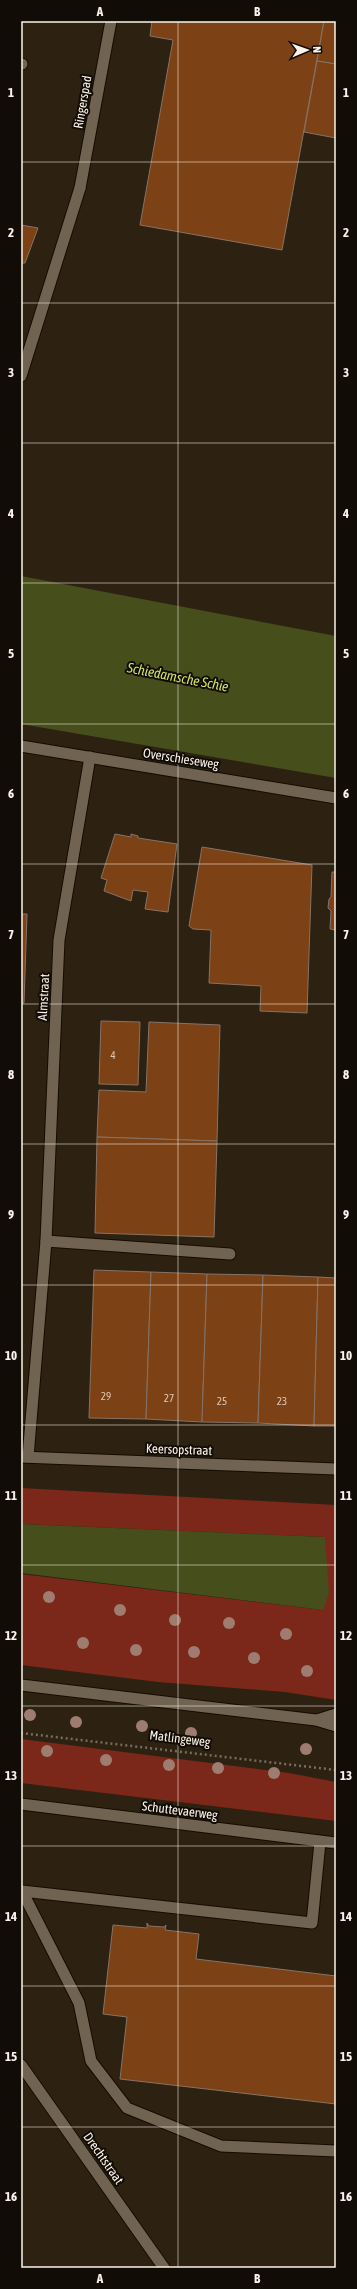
<svg xmlns="http://www.w3.org/2000/svg" width="357" height="2289" viewBox="0 0 357 2289" font-family="'Asap Condensed',sans-serif">
<style>
.green{fill:#7b271a}
.water{fill:#464e1b}
.building{fill:#7c4115;stroke:#877367}
.lines{fill:none;stroke-linecap:round;stroke-linejoin:round}
.service-casing{stroke:#150b01;stroke-width:13}
.minor-casing{stroke:#150b01;stroke-width:13}
.secondary-casing{stroke:#150b01;stroke-width:13}
.path{stroke:#776d5f;stroke-width:2.5;stroke-dasharray:2 3;stroke-linecap:butt}
.service{stroke:#706351;stroke-width:11}
.minor{stroke:#706351;stroke-width:11}
.secondary{stroke:#706351;stroke-width:11}
.tree{fill:#9e7d70}
.grid{fill:none;stroke:#fbf3e9;stroke-width:1;stroke-opacity:0.55}
.labels{text-anchor:middle;stroke-width:4;stroke-linejoin:round;paint-order:stroke}
.number-label{font-size:11px;fill:#dbc6b4}
.street-label{font-size:13px;fill:#fbf3e9;stroke:#110c06}
.water-label{font-size:14px;font-style:italic;fill:#cde163;stroke:#110c06}
.neatline{fill:none;stroke:#fbf3e9;stroke-width:1.5}
.grid-label{font-size:13px;text-anchor:middle;font-weight:bold;fill:#fbf3e9}
</style>
<rect width="100%" height="100%" fill="#2d2212"/>
<g class="green">
<path d="M21 1488 336 1505V1700L285 1692 158 1682 21 1665V1574L323 1610 325 1537 21 1524Z"/>
<path d="M21 1739 289 1773 336 1782V1821L21 1783Z"/>
</g>
<g class="water">
<path d="M21 576 336 636V778L21 724Z"/>
<path d="M21 1524 325 1537 329 1593 323 1610 21 1573Z"/>
</g>
<g class="building">
<path d="M152 21H324L282 250 140 225 173 40 150 36Z"/>
<path d="M324 21 336 22V64L317 61Z"/>
<path d="M317 61 336 64V138L304 132Z"/>
<path d="M21 225 38 228 25 263H21Z"/>
<path d="M115 834 131 837V834L138 836V838L177 844 168 912 145 909 148 892 133 890 131 901 104 891 107 880 101 878Z"/>
<path d="M202 847 312 865 307 1013 260 1011 261 986 209 983 211 930 193 929 189 926Z"/>
<path d="M332 872H336V930L330 929 331 911 328 908 329 899 331 897Z"/>
<path d="M21 914H27L24 1003H21Z"/>
<path d="M101 1021 140 1022 138 1085 99 1084Z"/>
<path d="M149 1022 220 1025 217 1141 97 1137 99 1090 146 1092Z"/>
<path d="M97 1137 217 1141 214 1237 95 1233Z"/>
<path d="M94 1270 151 1272 146 1419 89 1418Z"/>
<path d="M151 1272 207 1274 202 1422 146 1419Z"/>
<path d="M207 1274 263 1275 258 1423 202 1422Z"/>
<path d="M263 1275 318 1277 314 1426 258 1423Z"/>
<path d="M318 1277 336 1278V1426H314Z"/>
<path d="M147 1923 149 1926 164 1927 166 1925 165 1930 199 1934 196 1959 336 1976V2104L120 2079 127 2017 103 2014 113 1925 147 1928Z"/>
</g>
<g class="lines">
<g class="service-casing">
<g id="service">
<path d="M21 64H22"/>
<path d="M21 376 80 188"/>
<path d="M46 1241 230 1254"/>
<path d="M320 1842 312 1923 22 1891 79 2003 91 2061 127 2108 221 2146 336 2151"/>
</g>
</g>
<g class="minor-casing">
<g id="minor">
<path d="M80 188 111 21"/>
<path d="M21 746 336 798"/>
<path d="M21 1457 336 1469"/>
<path d="M28 1457 46 1241 59 940 90 757"/>
<path d="M21 1804 336 1843"/>
<path d="M21 2065 164 2268"/>
</g>
</g>
<g class="secondary-casing">
<g id="secondary">
<path d="M21 1685 316 1720 336 1726"/>
<path d="M317 1720 336 1714"/>
</g>
</g>
<path class="path" d="M21 1733 336 1770"/>
<use href="#service" class="service"/>
<use href="#minor" class="minor"/>
<use href="#secondary" class="secondary"/>
</g>
<g class="tree">
<circle cx="49" cy="1597" r="6"/>
<circle cx="120" cy="1610" r="6"/>
<circle cx="175" cy="1620" r="6"/>
<circle cx="229" cy="1623" r="6"/>
<circle cx="286" cy="1634" r="6"/>
<circle cx="83" cy="1643" r="6"/>
<circle cx="136" cy="1650" r="6"/>
<circle cx="194" cy="1652" r="6"/>
<circle cx="254" cy="1658" r="6"/>
<circle cx="307" cy="1671" r="6"/>
<circle cx="30" cy="1715" r="6"/>
<circle cx="76" cy="1722" r="6"/>
<circle cx="142" cy="1726" r="6"/>
<circle cx="191" cy="1733" r="6"/>
<circle cx="306" cy="1749" r="6"/>
<circle cx="47" cy="1751" r="6"/>
<circle cx="106" cy="1760" r="6"/>
<circle cx="169" cy="1765" r="6"/>
<circle cx="218" cy="1768" r="6"/>
<circle cx="274" cy="1773" r="6"/>
</g>
<path class="grid" d="M178 21V2268M21 162H336M21 303H336M21 443H336M21 583H336M21 724H336M21 864H336M21 1004H336M21 1144H336M21 1285H336M21 1425H336M21 1565H336M21 1706H336M21 1846H336M21 1986H336M21 2127H336"/>
<g class="labels">
<g class="number-label">
<text x="113" y="1059">4</text>
<text x="106" y="1400">29</text>
<text x="169" y="1402">27</text>
<text x="222" y="1405">25</text>
<text x="282" y="1405">23</text>
</g>
<g class="street-label">
<text transform="translate(82 102) rotate(-80)" y="5">Ringerspad</text>
<text transform="translate(181 758) rotate(9)" y="5">Overschieseweg</text>
<text transform="translate(43 997) rotate(-87)" y="5">Almstraat</text>
<text transform="translate(179 1449) rotate(2)" y="5">Keersopstraat</text>
<text transform="translate(180 1738) rotate(7)" y="5">Matlingeweg</text>
<text transform="translate(180 1810) rotate(7)" y="5">Schuttevaerweg</text>
<text transform="translate(104 2158) rotate(55)" y="5">Drechtstraat</text>
</g>
<g class="water-label">
<text transform="translate(178 677) rotate(11)" y="5">Schiedamsche Schie</text>
</g>
</g>
<rect width="357" height="2289" fill="none" stroke="#110c06" stroke-width="44"/>
<g transform="translate(307 50) rotate(88)" stroke="#110c06" stroke-width="3" paint-order="stroke">
<path d="M0-3L7 15L0 10L-7 15Z" fill="#fbf3e9"/>
<text y="-6" font-size="11" font-weight="bold" text-anchor="middle" fill="#fbf3e9">N</text>
</g>
<rect x="22" y="22" width="313" height="2245" class="neatline"/>
<g class="grid-label">
<text x="100" y="16">A</text>
<text x="257" y="16">B</text>
<text x="11" y="97">1</text>
<text x="346" y="97">1</text>
<text x="11" y="237">2</text>
<text x="346" y="237">2</text>
<text x="11" y="377">3</text>
<text x="346" y="377">3</text>
<text x="11" y="518">4</text>
<text x="346" y="518">4</text>
<text x="11" y="658">5</text>
<text x="346" y="658">5</text>
<text x="11" y="798">6</text>
<text x="346" y="798">6</text>
<text x="11" y="939">7</text>
<text x="346" y="939">7</text>
<text x="11" y="1079">8</text>
<text x="346" y="1079">8</text>
<text x="11" y="1219">9</text>
<text x="346" y="1219">9</text>
<text x="11" y="1360">10</text>
<text x="346" y="1360">10</text>
<text x="11" y="1500">11</text>
<text x="346" y="1500">11</text>
<text x="11" y="1640">12</text>
<text x="346" y="1640">12</text>
<text x="11" y="1780">13</text>
<text x="346" y="1780">13</text>
<text x="11" y="1921">14</text>
<text x="346" y="1921">14</text>
<text x="11" y="2061">15</text>
<text x="346" y="2061">15</text>
<text x="11" y="2201">16</text>
<text x="346" y="2201">16</text>
<text x="100" y="2283">A</text>
<text x="257" y="2283">B</text>
</g>
</svg>
